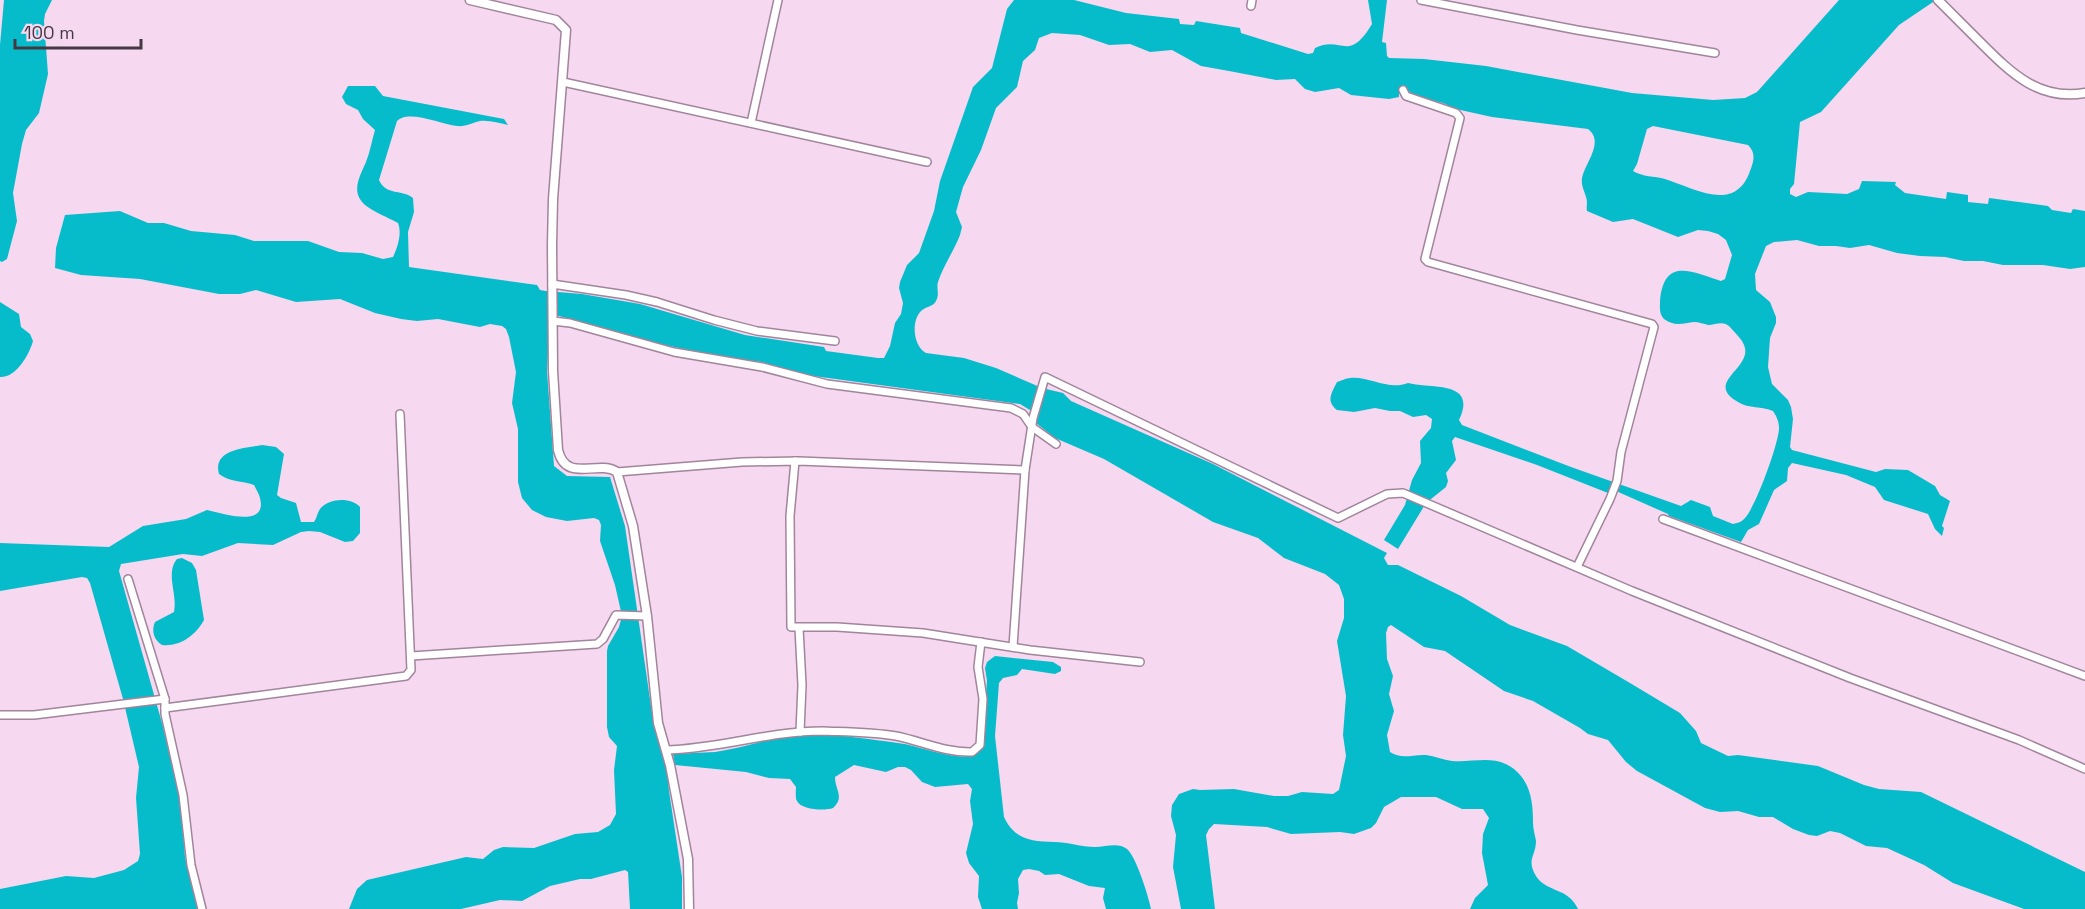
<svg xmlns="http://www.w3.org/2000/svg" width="2085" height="909" viewBox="0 0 2085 909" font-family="'Space Grotesk',sans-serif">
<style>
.water{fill:#07bcca;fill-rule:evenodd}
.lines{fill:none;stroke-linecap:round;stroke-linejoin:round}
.minor-casing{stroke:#a1859b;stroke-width:10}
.tertiary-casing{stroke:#a1859b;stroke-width:11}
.minor{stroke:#fff;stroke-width:7}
.tertiary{stroke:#fff;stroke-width:8}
</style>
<rect width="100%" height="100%" fill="#f6d8f1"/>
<g class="water">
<path d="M4 0H52L45 14 44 21 48 74 39 113 26 130 22 144 13 193 17 221 7 259 2 262 0 261V45Z"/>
<path d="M1014 0H1074L1126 13 1179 19 1180 24 1194 25 1196 21 1240 28 1241 33 1308 54 1313 53 1315 48C1342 35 1348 64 1372 24L1368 0H1387L1382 42 1386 43 1387 56 1389 58 1424 59 1486 66 1632 93 1713 100 1745 98 1757 92 1839 0H1936L1899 25 1821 112 1800 122 1794 184 1790 189V194L1796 197 1808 192 1847 194 1859 189 1862 181 1896 182 1895 185 1905 193 1946 199 1947 192 1968 195V202L1988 204 1989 198 2048 206 2052 210 2071 213 2073 209 2085 211V267L2070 269 2043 265H2003L1983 261H1964L1945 257 1920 256 1897 253 1869 245 1850 248 1836 246H1819L1797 240 1774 242 1766 246 1755 274 1756 290 1770 302 1776 317V323L1770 338 1768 367 1772 384 1788 400 1791 407 1793 419 1790 447 1792 450 1876 472 1885 469 1908 470 1935 486 1940 495 1950 501 1942 526 1944 528 1942 536 1935 529 1928 514 1884 500 1875 487 1846 475 1792 463 1788 468 1787 481 1774 490 1759 524 1748 530 1741 542 1669 516 1668 514 1616 491 1610 490 1608 493 1537 465 1455 437 1452 441 1456 460 1446 473 1448 481 1446 487 1426 503 1398 549 1384 540 1405 505 1412 480 1421 463 1420 441 1431 428 1432 419 1426 415 1413 417 1400 411H1390L1375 408 1354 412 1337 410C1326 401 1331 394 1337 382 1341 381 1346 378 1350 378 1370 376 1388 391 1408 383 1431 389 1478 380 1459 420L1462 425 1571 467 1681 506 1691 500 1710 507 1713 516 1733 524C1737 523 1742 522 1745 518 1756 506 1778 445 1779 429 1779 422 1777 417 1773 411 1762 406 1749 409 1738 402 1703 382 1754 368 1744 345 1742 339 1734 332 1730 327 1723 320 1716 325 1708 325 1704 324 1699 322 1694 322 1684 323 1674 327 1664 319 1659 314 1660 307 1660 301 1664 256 1692 272 1721 281L1725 279 1732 255 1726 240 1718 234 1708 231 1698 230 1678 237 1633 219 1613 222 1587 211C1586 207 1588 202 1586 197 1584 190 1581 186 1582 178 1585 163 1605 142 1588 129L1492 117 1456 109 1443 103 1418 97 1402 87 1399 91V97L1389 99 1351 95 1339 88 1315 92 1305 89 1295 79 1276 80 1229 71 1201 66 1172 50 1150 52 1130 44 1109 45 1080 35 1052 33 1039 38 1035 50 1023 61 1017 87 996 108 981 150 963 187 956 212 962 227 960 235C954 251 943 266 938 282 936 288 940 294 936 301 933 307 926 306 921 311 911 321 913 346 926 353L964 358 996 368 1042 388 1063 393 1071 401 1213 464 1387 553 1384 558 1388 565H1398L1461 596 1510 625 1567 646 1630 683 1680 713 1696 731 1701 743 1728 756 1738 755 1818 766 1864 785 1879 789 1921 792 2085 872V909H2024L1953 883 1924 865 1887 848 1866 846 1840 833 1830 831 1817 836 1809 835 1793 829 1773 817H1759L1738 811 1720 812 1705 808 1637 771 1626 762 1608 740 1588 734 1580 728 1533 701 1504 691 1445 651 1424 647 1391 625 1388 627 1386 633 1387 659 1393 676 1389 694 1394 711 1387 735 1390 752C1402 760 1413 754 1426 755 1435 756 1443 760 1452 761 1473 763 1495 754 1514 769 1531 783 1533 803 1533 823 1533 829 1535 835 1536 841 1536 856 1526 859 1536 876 1547 893 1568 887 1578 909H1470L1475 898 1488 885 1482 853 1483 834 1489 818 1483 809H1462L1436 797H1401L1384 807 1376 823 1371 828 1354 834 1340 832 1291 834 1267 827 1214 824 1209 829 1206 835 1215 909H1181L1173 867 1176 835 1171 816 1172 805 1179 794 1193 789 1200 790 1234 789 1274 796H1288L1302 792 1333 794 1339 790 1346 756 1343 735 1346 696 1337 641 1344 618V599L1339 585 1325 574 1284 558 1258 538 1213 522 1104 459 1055 438 1036 423 1038 415 1020 404 806 375 762 362 721 357 665 345 559 316 550 315 547 371 554 466 567 476 610 477 625 526 654 727 666 759 669 791 682 877V909H630L628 872 625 870 591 879H580L550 886 522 901 500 900 461 909H349L357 889 367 880 466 857 483 859 494 850 503 847 534 848 575 834 598 832 610 825 616 814 614 770 617 746 609 737 607 727V651L608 646 619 627 622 616 615 585 600 541 601 525 599 520 594 518 567 521 546 517 532 510 522 498 518 482V429L512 403 516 372 509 337 506 329 502 326 490 324 480 327 438 319 417 321 401 319 375 313 340 299 296 302 256 290 240 294H219L140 279 81 275 55 268 56 248 65 215 120 211 148 223H164L191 231 235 235 254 241H308L339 252 362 253 383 259 393 257C398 247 402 233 398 223 387 217 374 212 365 205 350 192 360 176 366 162 370 152 372 140 375 130L363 119 358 110 346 104 342 97 348 86H375L383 96 504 119 508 125C499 123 489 120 480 121 471 123 466 127 457 126 441 124 408 109 397 121L379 180C386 196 402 189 413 198L414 212 408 232 409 267 537 285 540 290 546 291 582 294 640 304 745 335 824 347 826 351 878 358H884L890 346 895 323 901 314 903 303 899 288 900 282 907 265 919 253 934 211 940 181 973 87 992 68 1007 9ZM1653 126 1748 145C1756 153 1754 161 1750 171 1735 214 1694 188 1665 179 1654 176 1643 177 1633 171L1637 164 1647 129Z"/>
<path d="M0 302 19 314 21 327 30 334 33 341C29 355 16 378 0 377Z"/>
<path d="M262 445 276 447 284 454 277 495 281 498 296 503 301 522H314C317 518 317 513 320 509 329 498 351 497 360 507V533L353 541 345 542 320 532 309 531 301 532 273 545 238 543 202 556 183 554 121 564 119 571 162 723 181 801 185 857 198 909H0V889L66 876 94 878 124 870 138 861 140 854 136 798 139 767 123 699 90 583 87 578 82 577 0 591V543L109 547 143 526 186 519 207 510C221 513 268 529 260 498 259 494 256 489 254 485 241 480 231 483 219 474 212 449 246 448 262 445Z"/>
<path d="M182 558 192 563 196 570 204 620C196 635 180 647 162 645 154 640 151 631 155 622L174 612C178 595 165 573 177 559Z"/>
<path d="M995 656 1053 662 1061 667V671L1055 674 1022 669 1017 675 1003 678 999 683 995 736 1004 817C1015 840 1031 841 1054 842 1068 842 1081 847 1095 847 1106 847 1118 842 1127 849 1136 856 1149 898 1151 909H1106L1103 898 1105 888 1089 886 1059 874 1045 875 1039 871 1029 869 1023 870 1018 879 1019 893 1017 903 1018 909H982L978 897 979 876 969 863 966 853 973 824 970 801 972 789 968 784 935 787 922 782 911 770 905 767H898L886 772 854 765 835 777C835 790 845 797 833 808 825 811 801 810 797 801 795 798 796 790 796 787L790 779 769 778 746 772 675 765 673 754C687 753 701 753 715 752 744 748 772 737 801 735 833 733 866 739 898 743 918 745 961 764 978 753L982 744 987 681 985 668 987 662Z"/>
</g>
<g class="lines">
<g class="minor-casing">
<g id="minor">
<path d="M1421 0 1577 30 1715 53"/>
<path d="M1251 6 1252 0"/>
<path d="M563 82 927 162"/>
<path d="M1403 90 1406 96 1456 113 1460 118 1425 259 1428 262 1652 324 1654 327 1621 452 1617 481 1610 499 1577 567"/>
<path d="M751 123 778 0"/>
<path d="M552 284 626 295 657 302 714 320 757 331 835 341"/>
<path d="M553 321 570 323 674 352 762 367 827 384 1011 408 1023 414 1032 427 1056 444"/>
<path d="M795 461 790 516 791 627H837L923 633 1030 650 1140 662"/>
<path d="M617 472 742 462 799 461 1025 470"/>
<path d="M1663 519 2085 676"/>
<path d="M128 579 165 699V714L183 795 191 865 202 909"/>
<path d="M799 628 802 685 800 732"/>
<path d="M1013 647 1025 470 1033 418 1045 377 1338 518 1387 494 1403 493 1632 591 1850 678 2019 740 2085 769"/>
<path d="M411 656 597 644 603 639 616 615 647 616"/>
<path d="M165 708 406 676 411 670 400 414"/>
<path d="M0 715H34L165 699"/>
<path d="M666 750C719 749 769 731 822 731 846 732 872 732 896 736 921 741 946 753 972 752L980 745 983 699 978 667 981 642"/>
</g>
</g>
<g class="tertiary-casing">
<g id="tertiary">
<path d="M470 0 556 20 566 30 553 199 552 245 553 371 558 450C566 484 598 459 617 472L633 526 647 616 658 723 670 765 688 859 689 909"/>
<path d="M1938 0C1952 14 1967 29 1981 43 2011 73 2039 101 2085 93"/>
</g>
</g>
<use href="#minor" class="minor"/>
<use href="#tertiary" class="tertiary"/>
</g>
<path d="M15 39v9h126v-9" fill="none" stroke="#443842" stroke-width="3"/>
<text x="24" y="39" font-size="18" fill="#443842" stroke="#f6d8f1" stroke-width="4.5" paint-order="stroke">100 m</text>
</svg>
